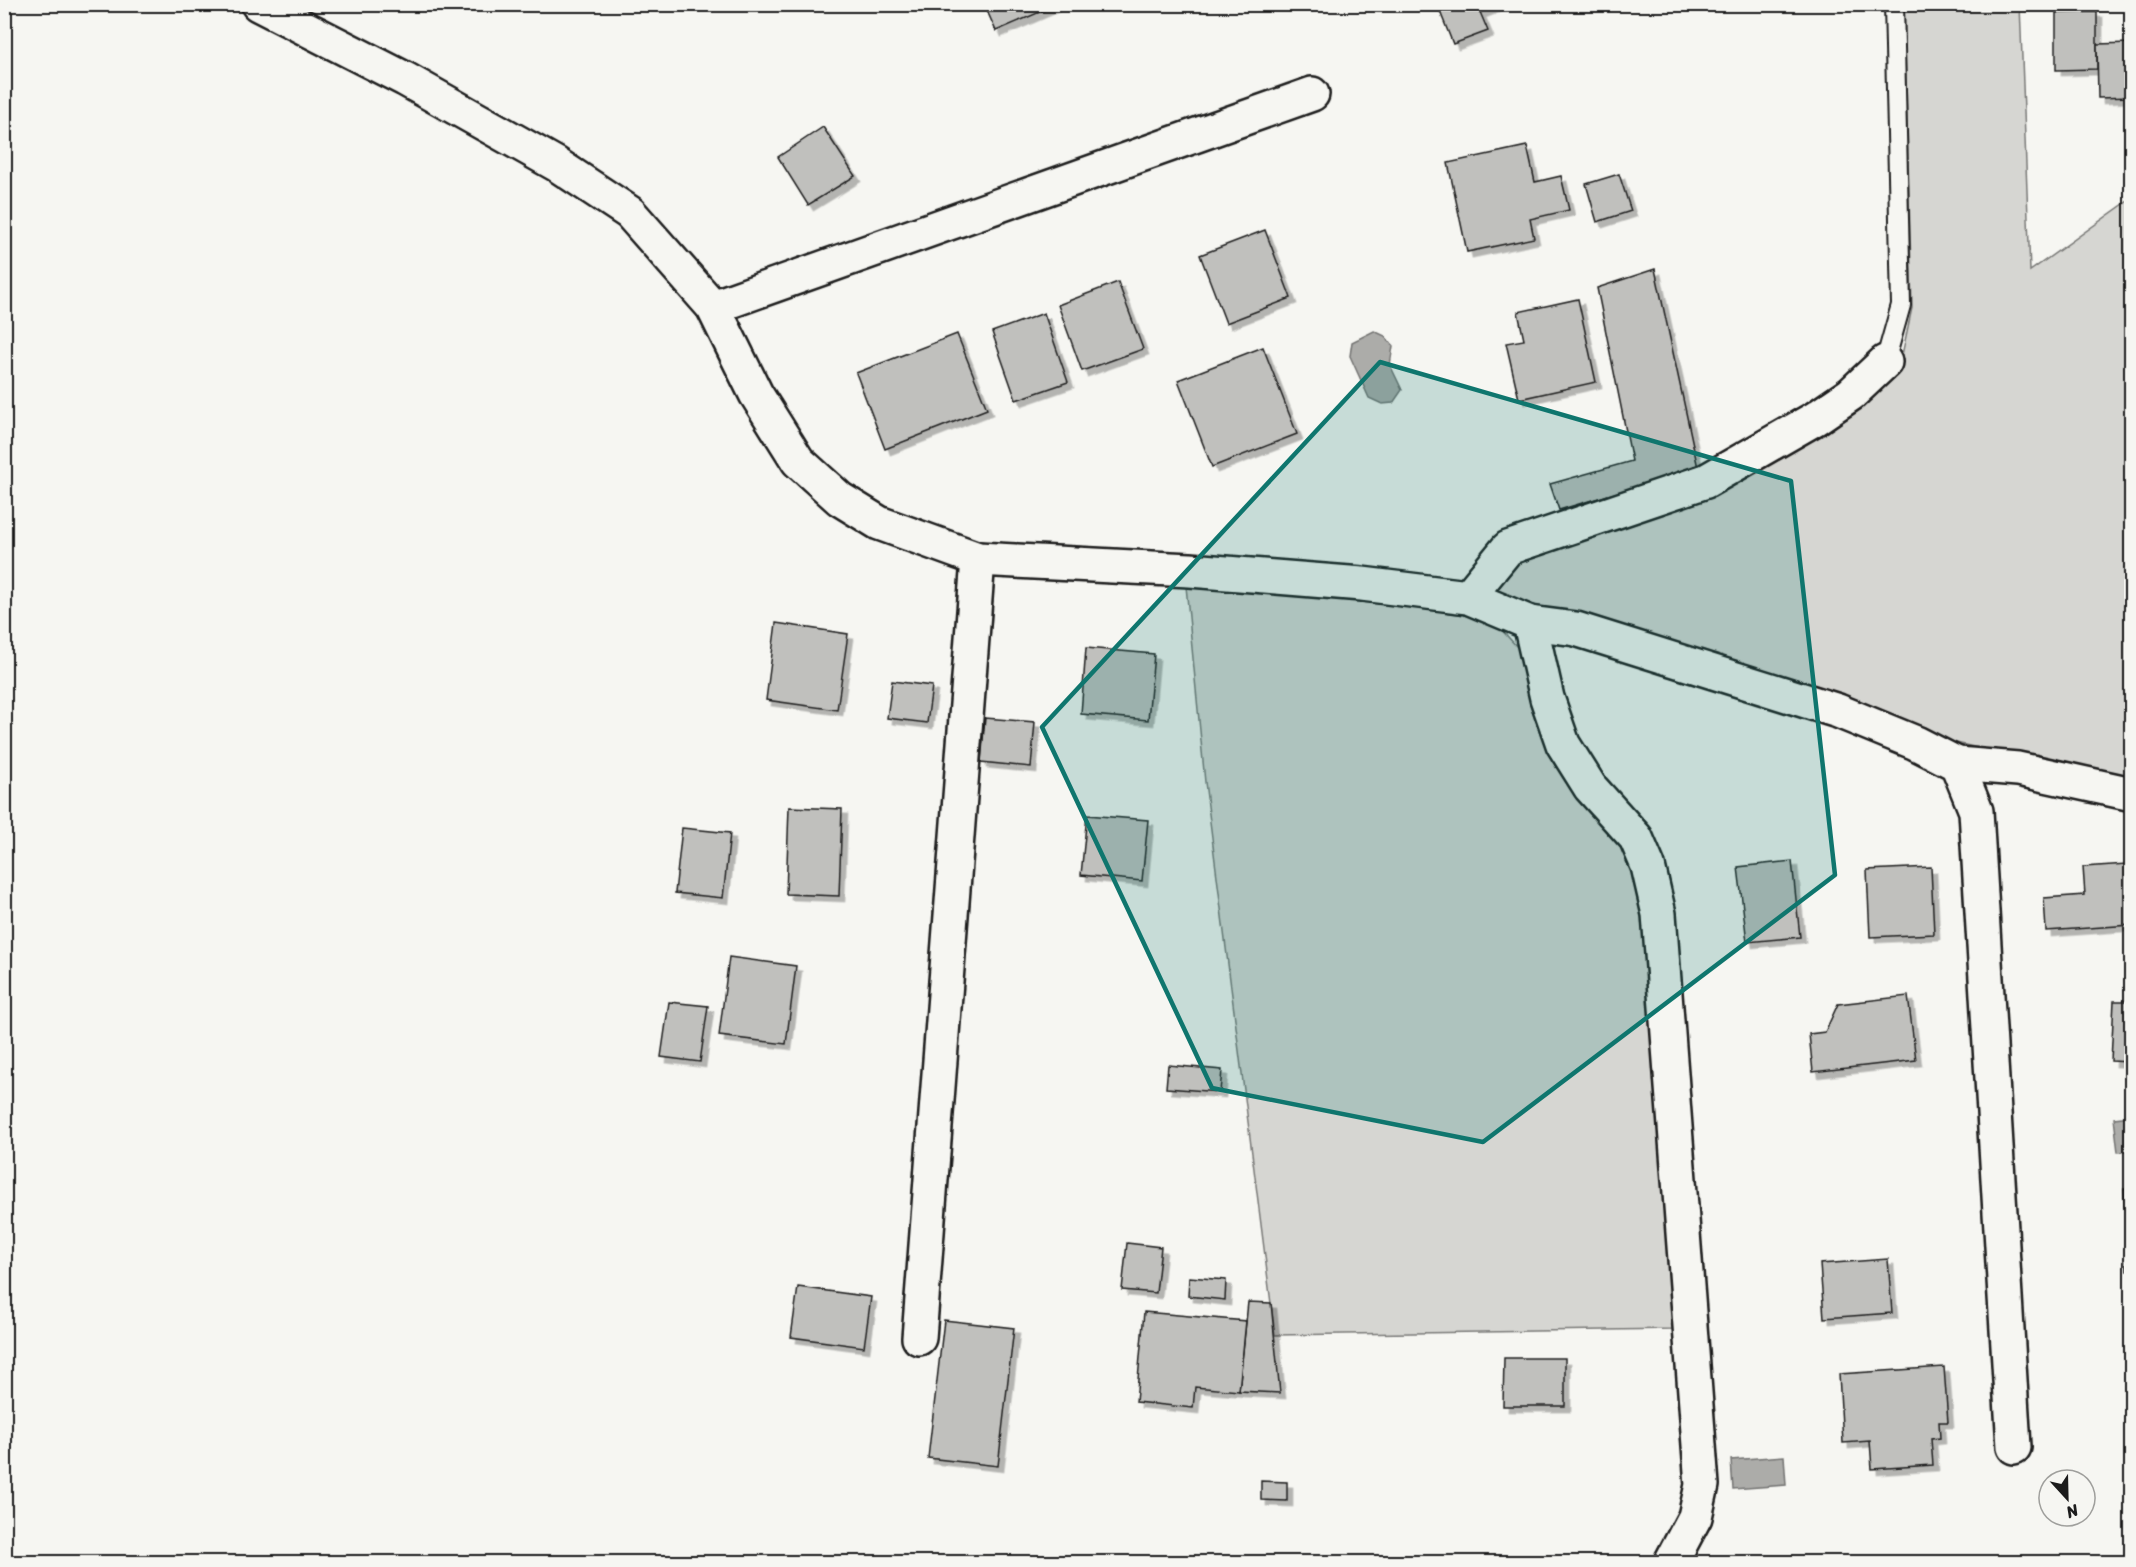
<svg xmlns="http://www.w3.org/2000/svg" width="2136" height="1567" viewBox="0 0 2136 1567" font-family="Sriracha,sans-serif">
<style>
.green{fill:#d6d6d2;stroke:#797977;stroke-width:1.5}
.water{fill:#acaca9;stroke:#727271;stroke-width:1.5}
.building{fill:#c0c0bd;stroke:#1c1c1c;stroke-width:1.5;filter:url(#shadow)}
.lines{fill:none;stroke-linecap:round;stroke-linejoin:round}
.lane-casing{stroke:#1c1c1c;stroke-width:22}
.street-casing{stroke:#1c1c1c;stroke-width:38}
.lane{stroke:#f6f6f2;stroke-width:18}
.street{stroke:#f6f6f2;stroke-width:33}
.marked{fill:#0f766e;fill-opacity:0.2;stroke:#0f766e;stroke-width:4.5;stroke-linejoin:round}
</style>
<defs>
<filter id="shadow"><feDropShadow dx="5.5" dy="5.5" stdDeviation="0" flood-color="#0004"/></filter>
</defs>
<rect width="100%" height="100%" fill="#f6f6f2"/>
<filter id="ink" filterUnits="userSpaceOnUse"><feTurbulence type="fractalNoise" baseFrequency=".0167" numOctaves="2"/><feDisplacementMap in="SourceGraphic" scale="12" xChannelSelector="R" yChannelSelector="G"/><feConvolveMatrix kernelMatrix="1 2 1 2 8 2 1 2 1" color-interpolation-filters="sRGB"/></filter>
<g filter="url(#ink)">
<g class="green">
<path d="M1904 5H2020L2030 271 2131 199V782L1943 740 1554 613 1493 590 1517 556 1865 399 1901 360 1912 308Z"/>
<path d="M1186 586 1374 601 1471 616 1498 626 1518 648 1630 858 1645 912 1675 1329 1275 1335 1205 782Z"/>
</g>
<g class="water">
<path d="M1374 331 1385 336 1393 346 1390 365 1402 390 1393 403 1382 404 1369 398 1350 356 1352 342Z"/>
<path d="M2131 1116V1151L2118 1152 2114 1118Z"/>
<path d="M1784 1456 1786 1485 1733 1489 1731 1460Z"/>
</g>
<g class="building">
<path d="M984 4H1053L1054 6 996 31Z"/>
<path d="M1437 4H1500L1480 12 1488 31 1453 44Z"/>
<path d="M2097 12V69L2056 70V13Z"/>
<path d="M2132 43V97L2098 98 2097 44Z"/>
<path d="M823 127 855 176 808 205 778 157Z"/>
<path d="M1527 146 1535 182 1561 176 1569 210 1530 219 1534 238 1467 252 1448 163Z"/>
<path d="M1619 174 1631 211 1597 222 1586 184Z"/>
<path d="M1265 230 1291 298 1226 323 1200 255Z"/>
<path d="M1655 269 1698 468 1559 510 1550 484 1632 461 1597 288Z"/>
<path d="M1118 282 1143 349 1082 371 1058 305Z"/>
<path d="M1578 299 1596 382 1519 399 1506 343 1524 340 1518 312Z"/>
<path d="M1044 313 1068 382 1016 400 992 332Z"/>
<path d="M957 334 987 409 885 449 856 373Z"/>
<path d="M1263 347 1297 434 1212 467 1178 380Z"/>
<path d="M776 623 848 634 837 710 766 700Z"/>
<path d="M1086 648 1154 654 1148 720 1081 714Z"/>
<path d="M892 681 932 686 927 723 887 718Z"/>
<path d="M985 718 1035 722 1031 767 981 762Z"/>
<path d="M789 807 842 809 839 896 786 894Z"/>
<path d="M1087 815 1148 820 1142 881 1081 875Z"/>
<path d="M682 828 730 833 723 898 675 893Z"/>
<path d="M1792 861 1800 937 1747 942 1738 867Z"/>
<path d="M2127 864 2131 925 2046 931 2044 898 2085 895 2083 867Z"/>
<path d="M1931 867 1934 934 1870 937 1867 870Z"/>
<path d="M729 957 796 966 786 1044 719 1036Z"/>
<path d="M1908 996 1916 1060 1813 1072 1809 1034 1825 1032 1838 1004Z"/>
<path d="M2114 1001H2132V1062L2111 1061Z"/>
<path d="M669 1002 708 1006 700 1062 661 1057Z"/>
<path d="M1168 1065 1222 1070 1220 1092 1166 1088Z"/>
<path d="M2124 1189H2132V1271H2127Z"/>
<path d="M1127 1243 1161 1247 1156 1293 1122 1290Z"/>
<path d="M1888 1259 1892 1313 1824 1318 1820 1264Z"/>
<path d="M1189 1277 1226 1280 1225 1300 1188 1296Z"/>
<path d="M798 1287 871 1297 864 1347 791 1337Z"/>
<path d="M1248 1302 1271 1303 1280 1393 1239 1391Z"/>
<path d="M1144 1312 1246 1321 1239 1391 1195 1387 1193 1408 1136 1402Z"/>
<path d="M944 1320 1014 1328 998 1466 928 1458Z"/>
<path d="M1504 1358H1565V1406H1503Z"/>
<path d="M1944 1367 1948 1422H1939L1940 1438 1931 1439 1933 1465 1872 1469 1870 1441 1843 1443 1839 1374Z"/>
<path d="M1261 1481 1287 1482V1501L1261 1500Z"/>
</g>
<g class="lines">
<g class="lane-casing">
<path id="lane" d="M1885 362 1901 305 1894 4"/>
</g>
<g class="street-casing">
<g id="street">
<path d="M258 4 405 79 556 164 630 213 713 307 756 394 798 461 840 499 879 523 978 559 1190 570 1362 584 1468 597 1530 623 1547 698 1563 744 1590 787 1636 838 1648 866 1659 914 1702 1485 1695 1517 1671 1562"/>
<path d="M713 307 1312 94"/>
<path d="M1468 597 1508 548 1706 481 1816 418 1851 394 1885 362"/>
<path d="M1530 623 1576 629 1838 711 1916 743 1957 764 1976 811 2014 1447"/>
<path d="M1957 764 2018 769 2132 794"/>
<path d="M919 1338 978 559"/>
</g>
</g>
<use href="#lane" class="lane"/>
<use href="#street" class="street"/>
</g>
</g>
<path class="marked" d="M1380 362 1791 481 1835 875 1483 1142 1212 1088 1042 727Z"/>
<rect width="2136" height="1567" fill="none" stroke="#f6f6f2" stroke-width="24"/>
<rect x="12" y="12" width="2112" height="1543" fill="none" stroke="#1c1c1c" stroke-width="2" filter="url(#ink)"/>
<g transform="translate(2067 1498) rotate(158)"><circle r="28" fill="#f6f6f2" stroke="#9f9f9c" stroke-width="1.5"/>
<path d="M0-4.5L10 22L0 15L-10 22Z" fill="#1c1c1c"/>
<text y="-9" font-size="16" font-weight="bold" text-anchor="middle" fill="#1c1c1c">N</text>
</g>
</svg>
